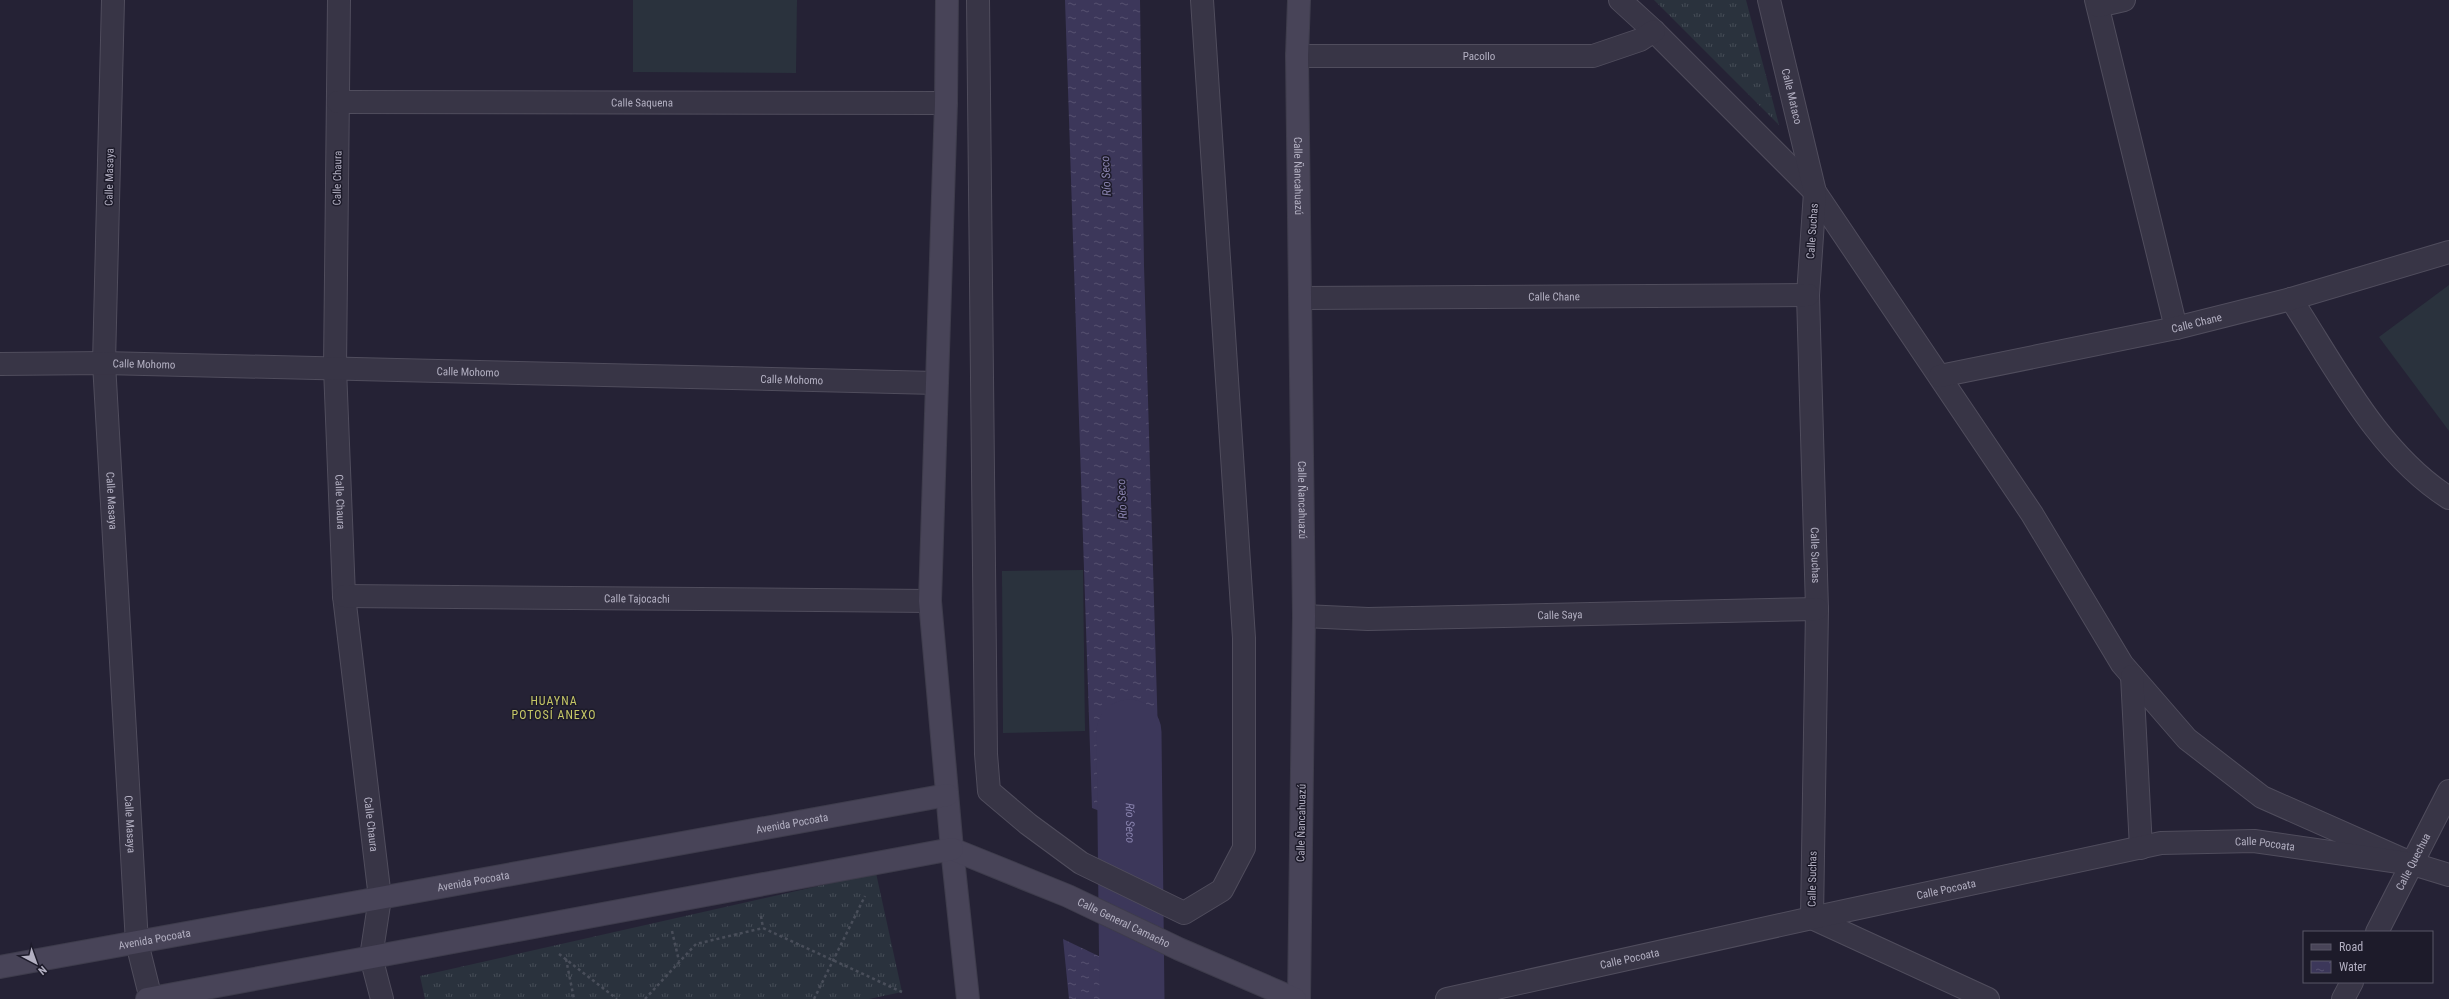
<svg xmlns="http://www.w3.org/2000/svg" width="2449" height="999" viewBox="0 0 2449 999" font-family="'Roboto Condensed',sans-serif">
<style>
.grass{fill:url(#grass-tufts)}
.garden{fill:#2a323d}
.water{fill:url(#water-ripples)}
.lines{fill:none;stroke-linecap:round;stroke-linejoin:round}
.river{stroke:#3c375a;stroke-width:65}
.street-casing{stroke:#504d5d;stroke-width:24}
.secondary-casing{stroke:#3e3c4c;stroke-width:24}
.path{stroke:#494e5a;stroke-width:2.5;stroke-dasharray:3 3;stroke-linecap:butt}
.street{stroke:#383546;stroke-width:22}
.secondary{stroke:#484458;stroke-width:22}
.labels{text-anchor:middle;stroke-width:3;stroke-linejoin:round;paint-order:stroke}
.street-label{font-size:11px;fill:#b3b0c2;stroke:#1d1b2a}
.water-label{font-size:12px;font-style:italic;fill:#8882ad;stroke:#1d1b2a}
.neighbourhood-label{font-size:12px;letter-spacing:1px;fill:#c6c766;stroke:#1d1b2a}
</style>
<defs>
<pattern id="grass-tufts" width="24" height="20" patternUnits="userSpaceOnUse"><rect width="24" height="20" fill="#2a323d"/><path d="M3 7l-1-3M5 7V3M7 7l1-3M15 17l-1-3M17 17v-4M19 17l1-3" fill="none" stroke="#464d57"/></pattern>
<pattern id="water-ripples" width="26" height="14" patternUnits="userSpaceOnUse"><rect width="26" height="14" fill="#3c375a"/><path d="M2 4q2-2 4 0t4 0M15 11q2-2 4 0t4 0" fill="none" stroke="#565170"/></pattern>
</defs>
<rect width="100%" height="100%" fill="#252235"/>
<g class="grass">
<path d="M1654 0H1746L1779 125Z"/>
<path d="M876 873 902 992 869 999H425L420 976Z"/>
</g>
<g class="garden">
<path d="M633 0H797L796 73 633 72Z"/>
<path d="M2449 285V431L2379 337Z"/>
<path d="M1083 570 1085 731 1003 733 1002 571Z"/>
</g>
<g class="water">
<path d="M1065 0H1140L1144 266 1161 835 1092 808Z"/>
<path d="M1063 939 1153 982V999H1069Z"/>
</g>
<g class="lines">
<path class="river" id="s1" d="M1129 732 1132 999"/>
<g class="street-casing">
<g id="street">
<path id="s2" d="M113 0 104 363 137 943 151 999"/>
<path id="s3" d="M339 0 335 368 344 596 380 898 371 957 382 999"/>
<path d="M978 0 986 754 989 791 1028 824 1081 863 1184 913 1222 890 1244 848V638L1202 0"/>
<path d="M1620 0 1654 31 1815 192 2032 514 2122 664 2187 739 2262 797 2413 864"/>
<path id="s4" d="M1769 0 1815 192 1808 295 1817 609 1812 918 1988 999"/>
<path d="M2096 0 2176 328"/>
<path d="M2098 6 2124 0"/>
<path id="s5" d="M1297 56H1593L1640 40 1654 31"/>
<path id="s6" d="M338 102 946 103"/>
<path id="s7" d="M1301 298 1808 295"/>
<path d="M2291 299C2336 368 2378 453 2449 498"/>
<path id="s8" d="M0 364 104 363 936 383"/>
<path id="s9" d="M1940 376 2176 328 2291 299 2449 252"/>
<path id="s10" d="M344 596 930 601"/>
<path id="s11" d="M1304 616 1368 619 1817 609"/>
<path d="M2132 676 2141 848"/>
<path id="s12" d="M2377 932 2449 791"/>
<path id="s13" d="M1447 999 1812 918 2161 843 2254 841 2413 864 2449 875"/>
<path d="M2343 999 2352 982"/>
</g>
</g>
<g class="secondary-casing">
<g id="secondary">
<path d="M947 0 946 103 930 601 952 849 968 999"/>
<path id="s14" d="M1299 0 1297 56 1304 616 1299 999"/>
<path id="s15" d="M952 849 1068 896 1179 949 1295 999"/>
<path id="s16" d="M0 967 947 795"/>
<path d="M147 999 952 849"/>
</g>
</g>
<g class="path">
<path d="M761 916 763 928"/>
<path d="M672 931 679 961"/>
<path d="M559 954 617 999"/>
<path d="M566 959 574 999"/>
<path d="M645 999 696 944 763 928 902 992"/>
<path d="M814 999 865 896"/>
</g>
<use href="#street" class="street"/>
<use href="#secondary" class="secondary"/>
</g>
<g class="labels">
<g class="street-label">
<text dy="4" stroke="none"><textPath href="#s5" startOffset="182">Pacollo</textPath></text>
<text dy="4" stroke="none"><textPath href="#s4" startOffset="99">Calle Mataco</textPath></text>
<text dy="4" stroke="none"><textPath href="#s6" startOffset="304">Calle Saquena</textPath></text>
<text dy="4" stroke="none"><textPath href="#s14" startOffset="176">Calle Ñancahuazú</textPath></text>
<text transform="translate(109 177) rotate(-89)" y="4">Calle Masaya</text>
<text transform="translate(337 178) rotate(-89)" y="4">Calle Chaura</text>
<text transform="translate(1812 231) rotate(-86)" y="4">Calle Suchas</text>
<text dy="4" stroke="none"><textPath href="#s7" startOffset="253">Calle Chane</textPath></text>
<text dy="4" stroke="none"><textPath href="#s9" startOffset="262">Calle Chane</textPath></text>
<text dy="4" stroke="none"><textPath href="#s8" startOffset="144">Calle Mohomo</textPath></text>
<text dy="4" stroke="none"><textPath href="#s8" startOffset="468">Calle Mohomo</textPath></text>
<text dy="4" stroke="none"><textPath href="#s8" startOffset="792">Calle Mohomo</textPath></text>
<text dy="4" stroke="none"><textPath href="#s14" startOffset="500">Calle Ñancahuazú</textPath></text>
<text dy="4" stroke="none"><textPath href="#s2" startOffset="501">Calle Masaya</textPath></text>
<text dy="4" stroke="none"><textPath href="#s3" startOffset="502">Calle Chaura</textPath></text>
<text dy="4" stroke="none"><textPath href="#s4" startOffset="561">Calle Suchas</textPath></text>
<text dy="4" stroke="none"><textPath href="#s10" startOffset="293">Calle Tajocachi</textPath></text>
<text dy="4" stroke="none"><textPath href="#s11" startOffset="256">Calle Saya</textPath></text>
<text dy="4" stroke="none"><textPath href="#s16" startOffset="805">Avenida Pocoata</textPath></text>
<text transform="translate(1301 823) rotate(-89)" y="4">Calle Ñancahuazú</text>
<text dy="4" stroke="none"><textPath href="#s2" startOffset="825">Calle Masaya</textPath></text>
<text dy="4" stroke="none"><textPath href="#s3" startOffset="826">Calle Chaura</textPath></text>
<text dy="4" stroke="none"><textPath href="#s13" startOffset="835">Calle Pocoata</textPath></text>
<text dy="4" stroke="none"><textPath href="#s12" startOffset="79">Calle Quechua</textPath></text>
<text transform="translate(1812 879) rotate(-89)" y="4">Calle Suchas</text>
<text dy="4" stroke="none"><textPath href="#s16" startOffset="481">Avenida Pocoata</textPath></text>
<text dy="4" stroke="none"><textPath href="#s13" startOffset="511">Calle Pocoata</textPath></text>
<text dy="4" stroke="none"><textPath href="#s15" startOffset="187">Calle General Camacho</textPath></text>
<text dy="4" stroke="none"><textPath href="#s16" startOffset="157">Avenida Pocoata</textPath></text>
<text dy="4" stroke="none"><textPath href="#s13" startOffset="187">Calle Pocoata</textPath></text>
</g>
<g class="water-label">
<text transform="translate(1106 176) rotate(-93)" y="4">Río Seco</text>
<text transform="translate(1122 499) rotate(-93)" y="4">Río Seco</text>
<text dy="4" stroke="none"><textPath href="#s1" startOffset="91">Río Seco</textPath></text>
</g>
<g class="neighbourhood-label">
<text x="554" y="705">HUAYNA<tspan x="554" dy="14">POTOSÍ ANEXO</tspan></text>
</g>
</g>
<rect x="2303" y="931" width="130" height="52" fill="#1d1b2a" stroke="#595767"/>
<rect x="2311" y="944" width="20" height="6" fill="#484458" stroke="#595767"/>
<text x="2339" y="951" font-size="12" fill="#b3b0c2">Road</text>
<rect x="2311" y="961" width="20" height="12" fill="url(#water-ripples)" stroke="#595767"/>
<text x="2339" y="971" font-size="12" fill="#b3b0c2">Water</text>
<g transform="translate(36 963) rotate(139)" stroke="#1d1b2a" stroke-width="3" paint-order="stroke">
<path d="M0-3L7 15L0 10L-7 15Z" fill="#b3b0c2"/>
<text y="-6" font-size="11" font-weight="bold" text-anchor="middle" fill="#b3b0c2">N</text>
</g>
</svg>
